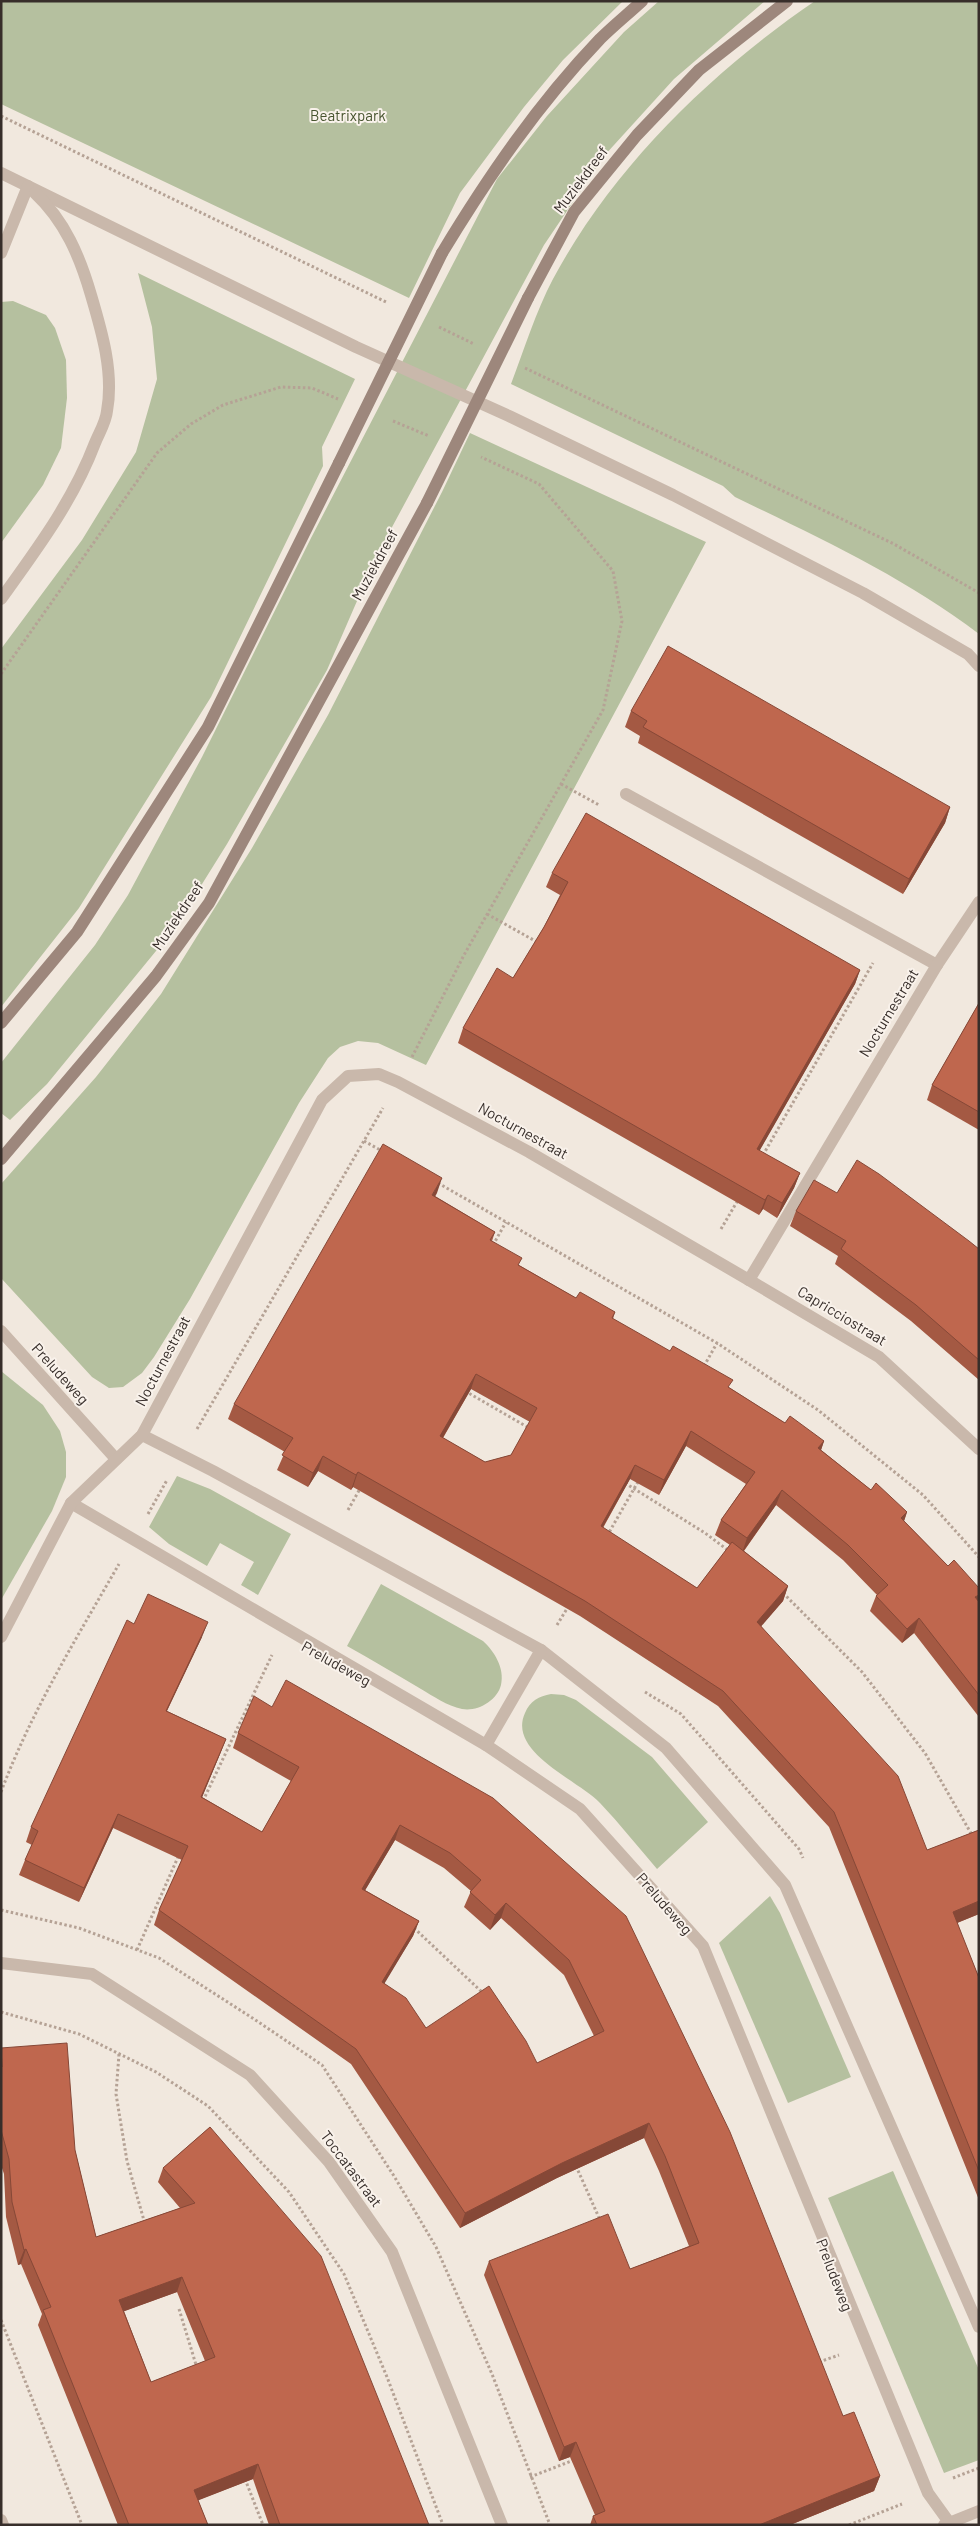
<svg xmlns="http://www.w3.org/2000/svg" width="980" height="2526" viewBox="0 0 980 2526" font-family="Barlow,sans-serif">
<style>
.green{fill:#b5c09f}
.lines{fill:none;stroke-linecap:round;stroke-linejoin:round}
.path{stroke:#b5a295;stroke-width:3;stroke-dasharray:2.5 2.5;stroke-linecap:butt}
.lane{stroke:#c9b8ab;stroke-width:12}
.street{stroke:#c9b8ab;stroke-width:12}
.secondary{stroke:#9d877c;stroke-width:12}
.secondary-bridge{stroke:#9d877c;stroke-width:12}
.wall{fill:#a45943;fill-rule:evenodd}
.shaded-wall{fill:#864837}
.building{fill:#bf674e;stroke:#864837;fill-rule:evenodd}
.labels{text-anchor:middle;stroke-width:4;stroke-linejoin:round;paint-order:stroke}
.park-label{font-size:15px;fill:#47542f;stroke:#f9f2eb}
.street-label{font-size:15px;fill:#372e2a;stroke:#f9f2eb}
</style>
<rect width="100%" height="100%" fill="#f1e8de"/>
<g class="green">
<path d="M1 1H623L563 60 524 107 460 193 409 298 1 104Z"/>
<path d="M659 1H765L674 79 604 156 544 245 377 555 327 670 227 844 174 929 47 1084 10 1120 1 1113V1063L95 945 128 895 202 757 311 538 497 179 547 116 624 32Z"/>
<path d="M815 1H979V634C904 577 819 538 735 497L723 486 511 384C524 350 536 311 553 279 613 167 711 72 815 1Z"/>
<path d="M138 273 355 379 322 447 323 466 211 697 79 908 1 1007V649L82 540 136 452 157 379 152 327Z"/>
<path d="M13 301 46 315 55 328 66 360 67 398 61 448 43 485 1 543V302Z"/>
<path d="M470 433 706 542 426 1065 378 1043 358 1041 340 1047 328 1058 299 1103 190 1299 154 1357 142 1373 123 1387 109 1388 92 1377 1 1278V1184L96 1077 161 994 252 848 328 715 442 492Z"/>
<path d="M1 1371 43 1405 60 1431 66 1452V1477L52 1511 1 1600Z"/>
<path d="M177 1476 210 1489 291 1534 258 1595 241 1585 254 1562 220 1543 207 1566 169 1544 149 1527Z"/>
<path d="M381 1584 483 1641C494 1651 505 1668 501 1685 497 1701 477 1712 462 1709 447 1706 433 1696 421 1689 396 1674 372 1660 347 1646Z"/>
<path d="M551 1694 564 1695 576 1700 652 1757 708 1822 657 1869C638 1847 620 1824 600 1803 578 1780 507 1752 525 1713 530 1701 539 1696 551 1694Z"/>
<path d="M770 1896 780 1913 851 2077 788 2103 719 1943Z"/>
<path d="M893 2171 979 2370V2460L944 2473 828 2198Z"/>
</g>
<g class="lines">
<g class="path">
<path d="M1 116 386 302"/>
<path d="M439 327 474 344"/>
<path d="M525 368 894 544 979 593"/>
<path d="M393 421 429 436"/>
<path d="M1 674 157 453 191 424 223 405 281 387 312 388 338 399"/>
<path d="M561 784 599 805"/>
<path d="M487 914 537 942"/>
<path d="M412 1057 464 955 603 710 622 621 613 571 539 484 481 457"/>
<path d="M364 1141 382 1151"/>
<path d="M763 1155 873 963"/>
<path d="M438 1183 717 1343 818 1410 923 1495 979 1557"/>
<path d="M721 1229 738 1200"/>
<path d="M493 1245 506 1222"/>
<path d="M704 1366 717 1343"/>
<path d="M465 1391 529 1428"/>
<path d="M197 1429 383 1108"/>
<path d="M625 1483 705 1533 729 1551"/>
<path d="M348 1510 361 1487"/>
<path d="M148 1514 167 1480"/>
<path d="M607 1536 639 1480"/>
<path d="M783 1593 862 1672 925 1753 972 1835"/>
<path d="M557 1625 568 1607"/>
<path d="M645 1692 681 1714 799 1849 803 1858"/>
<path d="M1 1792C31 1712 76 1639 119 1564"/>
<path d="M203 1801 272 1655"/>
<path d="M1 1910 79 1928 159 1958 254 2019 322 2065 394 2176 436 2247 492 2374 550 2525"/>
<path d="M414 1928 484 1994"/>
<path d="M137 1950 178 1857"/>
<path d="M1 2012 79 2034 156 2072 208 2106 289 2192 344 2274 387 2377 443 2525"/>
<path d="M119 2054 116 2094 127 2161 145 2224"/>
<path d="M576 2166 600 2220"/>
<path d="M179 2309 197 2368"/>
<path d="M1 2320 82 2525"/>
<path d="M819 2362 839 2355"/>
<path d="M530 2477 574 2460"/>
<path d="M953 2478 979 2468"/>
<path d="M245 2479 263 2525"/>
<path d="M849 2525 902 2504"/>
</g>
<g class="lane">
<path d="M1 173 356 347 509 416 673 495 863 593 968 654 979 666"/>
<path d="M1 253 28 186"/>
<path d="M1 599C37 549 73 501 95 443 99 433 106 422 107 411 114 373 102 332 91 295 80 257 65 221 35 193"/>
</g>
<g class="street">
<path d="M626 794 937 965"/>
<path d="M749 1280 879 1357 979 1449"/>
<path d="M1 1331 116 1459"/>
<path d="M142 1435 213 1471 541 1650 666 1748 785 1885 979 2327"/>
<path d="M71 1503 486 1745 580 1809 703 1946 928 2493 951 2525"/>
<path d="M1 1637 71 1503 142 1435 322 1100 348 1076 379 1074 398 1082 529 1152 749 1280 937 965 979 902"/>
<path d="M486 1745 541 1650"/>
<path d="M1 1963 92 1974 250 2075 329 2162 392 2252 502 2525"/>
<path d="M1 2520 3 2525"/>
<path d="M944 2525 979 2511"/>
</g>
<g class="secondary">
<path d="M442 253C488 177 538 104 600 39 613 26 628 14 642 1"/>
<path d="M528 298 574 212 637 135 699 70 787 1"/>
<path d="M1 1023 77 932 208 727 339 463"/>
<path d="M1 1159 156 976 209 903 427 503"/>
</g>
<g class="secondary-bridge">
<path d="M339 463 442 253"/>
<path d="M427 503 528 298"/>
</g>
</g>
<g class="wall">
<path d="M631 711 950 807 945 823 903 894 638 743 640 736 625 727Z"/>
<path d="M552 873 860 970 855 984 759 1151 800 1173 794 1188 777 1218 763 1209 759 1215 458 1043 463 1028 513 978 544 927 560 895 546 887Z"/>
<path d="M979 1003V1130L927 1100 932 1085Z"/>
<path d="M437 1193 435 1196 495 1232 492 1241 519 1265 576 1298 615 1312 613 1319 730 1388 785 1423 824 1441 821 1450 871 1490 907 1512 904 1521 948 1566 979 1588V1717L914 1633 902 1643 870 1611 876 1596 877 1595 843 1560 776 1505 744 1551 788 1586 783 1601 761 1626 927 1850 979 1830V1914L957 1923 979 1978V2200L829 1827 718 1706 580 1616 353 1487 351 1490 318 1471 308 1487 277 1470 285 1452 228 1419 234 1404ZM471 1389 530 1422 511 1455 485 1462 443 1438ZM686 1446 746 1484 721 1520 715 1535 730 1545 697 1588 603 1528 630 1479 659 1495Z"/>
<path d="M837 1193 979 1249V1380L911 1321 835 1264 838 1256 790 1226 796 1211Z"/>
<path d="M134 1624 202 1637 167 1711 226 1739 220 1754 202 1797 262 1832 291 1781 233 1748 238 1733 272 1707 493 1798 843 2416 880 2476 874 2491 790 2525H590L593 2516 595 2515 570 2457 559 2461 484 2275 489 2261 630 2269 689 2246 659 2171 644 2138 557 2178 460 2228 351 2064 154 1925 159 1910 182 1860 113 1828 79 1902 19 1875 25 1860 32 1845 26 1842 31 1827ZM395 1840 444 1868 471 1891 464 1907 490 1930 501 1918 564 1975 594 2036 537 2063 426 2028 384 1983 413 1936 419 1921 365 1890Z"/>
<path d="M1 2048 75 2150 96 2237 180 2208 158 2182 163 2168 210 2127 429 2525H269L253 2479 198 2500 208 2525H118L38 2325 42 2314 21 2264 18 2265 6 2217 4 2174 1 2165ZM177 2292 205 2361 151 2382 124 2311Z"/>
</g>
<g class="shaded-wall">
<path d="M950 807 945 823 903 894 909 879Z"/>
<path d="M860 970 855 984 752 1164 757 1149Z"/>
<path d="M800 1173 794 1188 777 1218 782 1203Z"/>
<path d="M442 1178 437 1193 427 1210 432 1195Z"/>
<path d="M768 1195 763 1209 759 1215 765 1200Z"/>
<path d="M476 1374 471 1389 435 1451 440 1436Z"/>
<path d="M691 1431 686 1446 659 1495 664 1480Z"/>
<path d="M824 1441 819 1456 818 1448Z"/>
<path d="M323 1456 318 1471 308 1487 313 1473Z"/>
<path d="M635 1465 630 1479 595 1541 601 1526Z"/>
<path d="M358 1472 353 1487 351 1490 356 1475Z"/>
<path d="M782 1490 776 1505 742 1553 747 1538Z"/>
<path d="M907 1512 902 1527 901 1518Z"/>
<path d="M788 1586 783 1601 752 1637 757 1622Z"/>
<path d="M979 1595V1602L975 1597Z"/>
<path d="M919 1618 914 1633 902 1643 907 1629Z"/>
<path d="M208 1622 202 1637 160 1725 166 1711Z"/>
<path d="M226 1739 220 1754 196 1812 201 1797Z"/>
<path d="M118 1814 113 1828 79 1902 84 1888Z"/>
<path d="M400 1825 395 1840 357 1904 362 1889Z"/>
<path d="M979 1901V1914L947 1927 953 1912Z"/>
<path d="M506 1903 501 1918 490 1930 495 1915Z"/>
<path d="M419 1921 413 1936 377 1996 382 1982Z"/>
<path d="M649 2123 644 2138 557 2178 460 2228 465 2213 562 2163Z"/>
<path d="M26 2249 21 2264 18 2265 24 2250Z"/>
<path d="M182 2277 177 2292 114 2315 119 2300Z"/>
<path d="M576 2442 570 2457 559 2461 564 2447Z"/>
<path d="M258 2464 253 2479 189 2504 194 2490Z"/>
<path d="M880 2476 874 2491 790 2525H759Z"/>
</g>
<g class="building">
<path d="M668 646 950 807 909 879 643 727 647 721 631 711Z"/>
<path d="M586 813 860 970 757 1149 800 1173 782 1203 768 1195 765 1200 463 1028 497 968 513 978 544 927 568 882 552 873Z"/>
<path d="M979 1003V1112L932 1085Z"/>
<path d="M383 1144 442 1178 432 1195 495 1232 490 1240 522 1258 518 1265 576 1298 580 1292 615 1312 612 1318 670 1351 673 1346 733 1380 728 1387 785 1423 790 1416 824 1441 818 1448 871 1490 876 1483 907 1512 901 1518 948 1566 954 1560 979 1588V1595L975 1597 979 1602V1695L919 1618 907 1629 876 1596 888 1585 848 1545 782 1490 747 1538 721 1520 755 1472 691 1431 664 1480 635 1465 601 1526 697 1588 732 1542 788 1586 757 1622 898 1776 927 1850 979 1830V1901L953 1912 979 1978V2171L834 1812 723 1691 585 1601 358 1472 356 1475 323 1456 313 1473 282 1455 293 1438 234 1404ZM476 1374 537 1408 511 1455 485 1462 440 1436Z"/>
<path d="M857 1160 879 1174 969 1241 979 1249V1360L916 1305 841 1249 846 1241 796 1211 814 1180 837 1193Z"/>
<path d="M148 1594 208 1622 166 1711 226 1739 201 1797 262 1832 299 1767 238 1733 254 1696 272 1707 286 1680 493 1798 626 1916 730 2132 843 2416 854 2412 880 2476 759 2525H597L593 2516 605 2511 576 2442 564 2447 489 2261 608 2214 630 2269 699 2243 665 2156 649 2123 562 2163 465 2213 356 2049 159 1910 188 1846 118 1814 84 1888 25 1860 38 1831 31 1827 127 1620 134 1624ZM400 1825 450 1853 481 1880 470 1892 495 1915 506 1903 569 1960 604 2031 537 2063 526 2041 489 1986 426 2028 406 1998 382 1982 419 1921 362 1889Z"/>
<path d="M67 2043 75 2150 96 2237 195 2203 163 2168 210 2127 321 2256 429 2525H280L258 2464 194 2490 208 2525H129L43 2310 51 2307 26 2249 24 2250 12 2202 9 2159 1 2130V2067H2L1 2048ZM182 2277 215 2357 151 2382 119 2300Z"/>
</g>
<g class="labels">
<g class="park-label">
<text x="348" y="121">Beatrixpark</text>
</g>
<g class="street-label">
<text transform="translate(581 180) rotate(-53)" y="5">Muziekdreef</text>
<text transform="translate(375 565) rotate(-61)" y="5">Muziekdreef</text>
<text transform="translate(178 916) rotate(-56)" y="5">Muziekdreef</text>
<text transform="translate(889 1013) rotate(-59)" y="5">Nocturnestraat</text>
<text transform="translate(523 1131) rotate(29)" y="5">Nocturnestraat</text>
<text transform="translate(842 1316) rotate(31)" y="5">Capricciostraat</text>
<text transform="translate(163 1361) rotate(-62)" y="5">Nocturnestraat</text>
<text transform="translate(60 1374) rotate(48)" y="5">Preludeweg</text>
<text transform="translate(336 1664) rotate(29)" y="5">Preludeweg</text>
<text transform="translate(664 1904) rotate(49)" y="5">Preludeweg</text>
<text transform="translate(351 2169) rotate(53)" y="5">Toccatastraat</text>
<text transform="translate(834 2275) rotate(69)" y="5">Preludeweg</text>
</g>
</g>
<rect width="980" height="2526" fill="none" stroke="#372e2a" stroke-width="5"/>
</svg>
